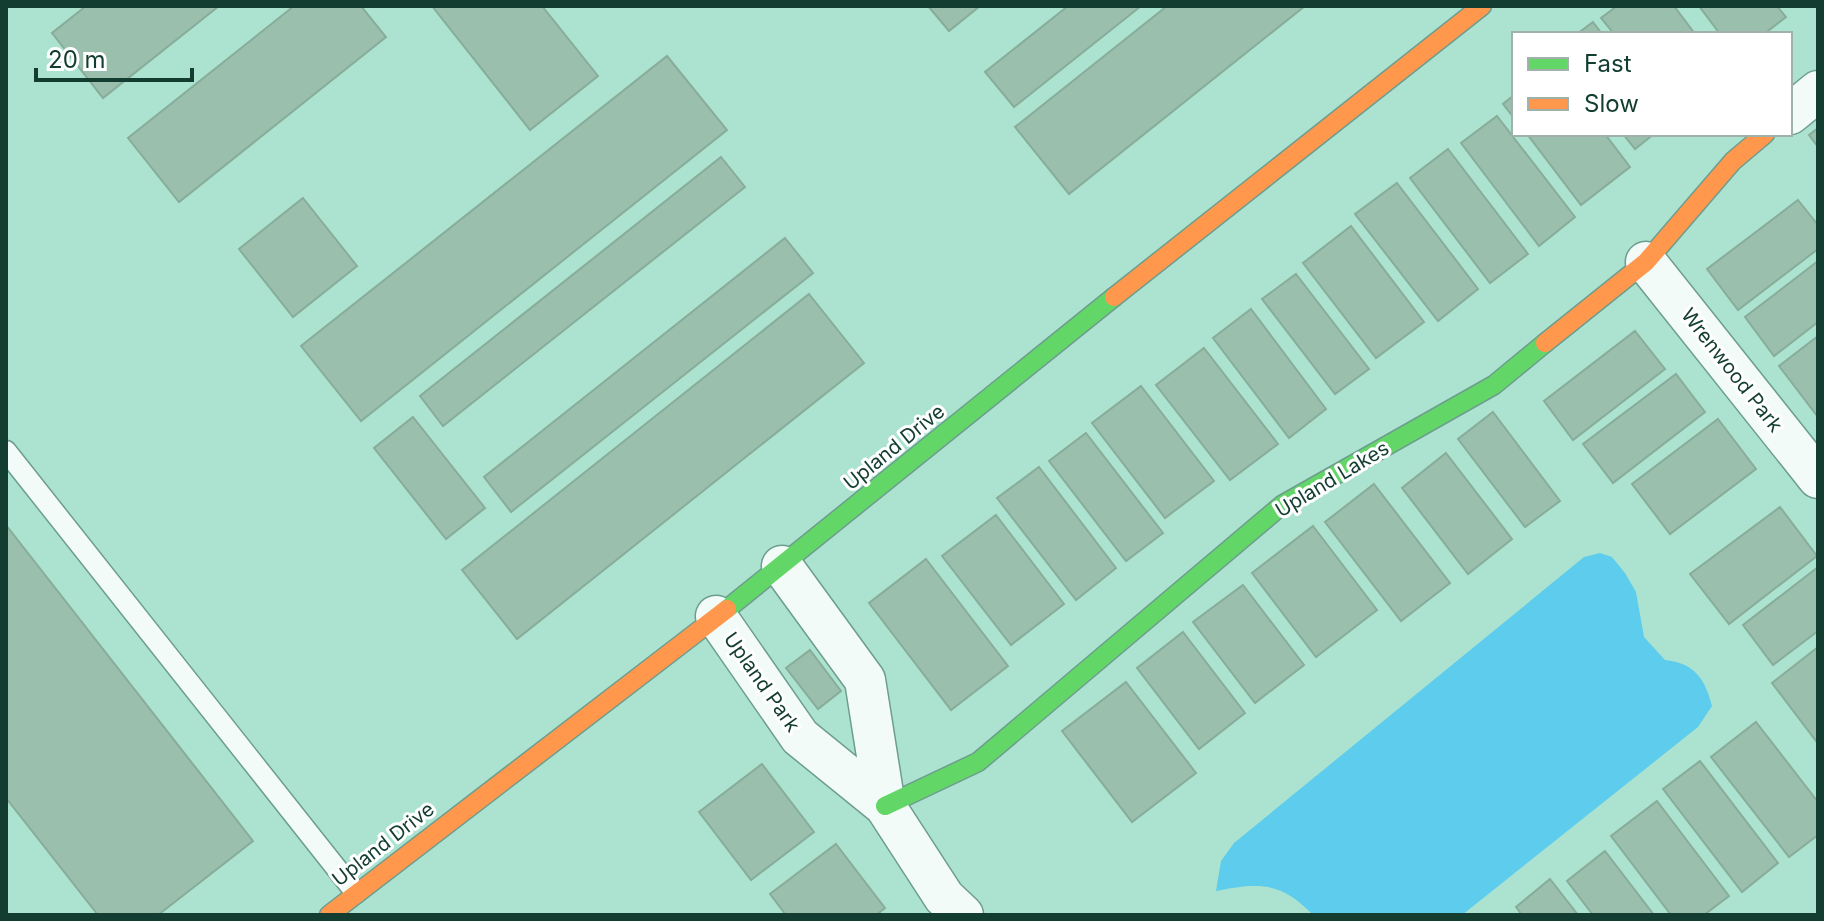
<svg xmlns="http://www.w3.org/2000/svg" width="1824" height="921" viewBox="0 0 1824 921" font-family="Inter,sans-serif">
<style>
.water{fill:#5eccec}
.building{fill:#9ac0ad;stroke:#87ad9a;stroke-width:2}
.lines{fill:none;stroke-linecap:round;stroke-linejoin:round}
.lane-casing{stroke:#6d9d8e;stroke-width:23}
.street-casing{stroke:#6d9d8e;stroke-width:43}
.fast-casing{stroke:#6d9d8e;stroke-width:21}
.slow-casing{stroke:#6d9d8e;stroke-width:21}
.lane{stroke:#f3fbf8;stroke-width:20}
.street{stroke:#f3fbf8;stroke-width:40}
.fast{stroke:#63d668;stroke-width:18}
.slow{stroke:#ff974d;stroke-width:18}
.labels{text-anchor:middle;stroke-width:6;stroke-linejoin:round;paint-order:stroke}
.street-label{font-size:20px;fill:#123d30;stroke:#fff}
</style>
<rect width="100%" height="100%" fill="#ace3d0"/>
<path class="water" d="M1600 553 1612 557 1625 573 1636 592 1644 637 1665 660C1694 663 1705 678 1712 706L1698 727 1462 915H1313C1280 881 1259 883 1216 891L1221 861 1234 843 1584 557Z"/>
<g class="building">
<path d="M86 6H219L103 98 52 33Z"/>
<path d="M294 6H361L386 37 179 202 128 138Z"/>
<path d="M432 6H542L598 76 530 130Z"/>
<path d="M928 6H980L949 31Z"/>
<path d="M1068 6H1141L1014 107 985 72Z"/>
<path d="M1167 6H1305L1069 194 1015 127Z"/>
<path d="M1617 6H1674L1695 34H1614L1601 18Z"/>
<path d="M1699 6H1777L1786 17 1764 34H1720Z"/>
<path d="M1593 22 1602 34H1577Z"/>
<path d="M667 56 727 130 361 421 301 346Z"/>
<path d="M1514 95V118L1503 104Z"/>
<path d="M1497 116 1575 217 1539 246 1461 143Z"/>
<path d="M1818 128V147L1809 135Z"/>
<path d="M1527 134H1605L1630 167 1581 205Z"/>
<path d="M1623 134H1654L1635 149Z"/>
<path d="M1448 149 1528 254 1490 283 1410 178Z"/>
<path d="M721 157 745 187 443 426 420 396Z"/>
<path d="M1397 183 1478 289 1438 321 1355 214Z"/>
<path d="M303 198 357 266 293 317 239 249Z"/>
<path d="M1798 200 1818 225V249L1738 310 1707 269Z"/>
<path d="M1351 226 1424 322 1376 358 1303 263Z"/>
<path d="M785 238 813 273 511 512 484 477Z"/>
<path d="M1818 261V322L1774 356 1745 317Z"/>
<path d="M1296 274 1369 369 1335 394 1262 299Z"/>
<path d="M809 294 864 363 517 639 462 570Z"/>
<path d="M1251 309 1326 409 1289 438 1213 338Z"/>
<path d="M1635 331 1665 369 1573 440 1544 401Z"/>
<path d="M1818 336V417L1779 366Z"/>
<path d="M1204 348 1278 444 1230 480 1156 385Z"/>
<path d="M1676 374 1705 412 1613 483 1583 444Z"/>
<path d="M1141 386 1214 481 1165 518 1092 423Z"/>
<path d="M1493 412 1560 501 1525 527 1458 439Z"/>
<path d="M413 417 485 508 446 539 374 448Z"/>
<path d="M1718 419 1756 469 1670 534 1632 484Z"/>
<path d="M1086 433 1163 533 1126 561 1049 461Z"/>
<path d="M1446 453 1512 539 1468 574 1402 488Z"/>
<path d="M1039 467 1116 568 1076 600 997 498Z"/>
<path d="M1374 484 1450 583 1401 621 1325 522Z"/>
<path d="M1780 507 1817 556 1729 624 1690 574Z"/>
<path d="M996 515 1064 604 1011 645 942 556Z"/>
<path d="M6 525 253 841 158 915H98L6 798Z"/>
<path d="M1313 526 1377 610 1316 657 1252 573Z"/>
<path d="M926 559 1008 666 951 710 869 603Z"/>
<path d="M1818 567V631L1773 665 1743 625Z"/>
<path d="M1243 585 1304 665 1255 703 1193 622Z"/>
<path d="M1183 632 1245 713 1199 749 1137 668Z"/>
<path d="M1818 647V740L1816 741 1772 683Z"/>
<path d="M810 650 841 691 818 709 786 668Z"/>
<path d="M1126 682 1196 773 1132 822 1062 731Z"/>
<path d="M1756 722 1818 802V835L1789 857 1711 757Z"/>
<path d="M1700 761 1778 863 1742 892 1663 789Z"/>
<path d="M762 764 814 832 751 880 699 812Z"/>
<path d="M1657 801 1729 896 1704 915H1671L1611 836Z"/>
<path d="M836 844 885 908 876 915H786L770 894Z"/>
<path d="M1605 851 1654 915H1593L1567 881Z"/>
<path d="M1550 879 1578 915H1522L1516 907Z"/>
</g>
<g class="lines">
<g class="lane-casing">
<path id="lane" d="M6 451 356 893"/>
</g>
<g class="street-casing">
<g id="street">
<path d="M1790 114 1818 91"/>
<path d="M1646 262 1818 478"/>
<path d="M782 566 865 680 885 806"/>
<path d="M716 616 800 737 885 806 944 897 963 915"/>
</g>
</g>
<g class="fast-casing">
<g id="fast">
<path d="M727 609 1114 297"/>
<path d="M885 806 978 762 1282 505 1494 385 1545 343"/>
</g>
</g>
<g class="slow-casing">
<g id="slow">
<path d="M1114 297 1482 6"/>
<path d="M1545 343 1646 262 1733 161 1765 134"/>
<path d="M329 915 727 609"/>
</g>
</g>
<use href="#lane" class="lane"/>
<use href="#street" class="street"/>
<use href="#fast" class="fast"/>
<use href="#slow" class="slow"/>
</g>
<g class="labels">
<g class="street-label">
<text transform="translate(1732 370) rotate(52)" y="7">Wrenwood Park</text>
<text transform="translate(894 447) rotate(-39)" y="7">Upland Drive</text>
<text transform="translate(1332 479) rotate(-31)" y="7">Upland Lakes</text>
<text transform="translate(762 682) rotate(55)" y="7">Upland Park</text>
<text transform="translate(383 844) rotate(-38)" y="7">Upland Drive</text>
</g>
</g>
<rect width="1824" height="921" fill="none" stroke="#123d30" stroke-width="16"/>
<rect x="1512" y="32" width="280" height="104" fill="#ffffff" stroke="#a0b1ac" stroke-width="2"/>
<rect x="1528" y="58" width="40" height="12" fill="#63d668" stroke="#a0b1ac" stroke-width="2"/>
<text x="1584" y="72" font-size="24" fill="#123d30">Fast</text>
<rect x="1528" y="98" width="40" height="12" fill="#ff974d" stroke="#a0b1ac" stroke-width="2"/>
<text x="1584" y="112" font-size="24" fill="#123d30">Slow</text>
<path d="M36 68v12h156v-12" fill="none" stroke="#123d30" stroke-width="4"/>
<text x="48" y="68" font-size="24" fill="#123d30" stroke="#ffffff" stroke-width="6" paint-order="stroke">20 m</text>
</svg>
